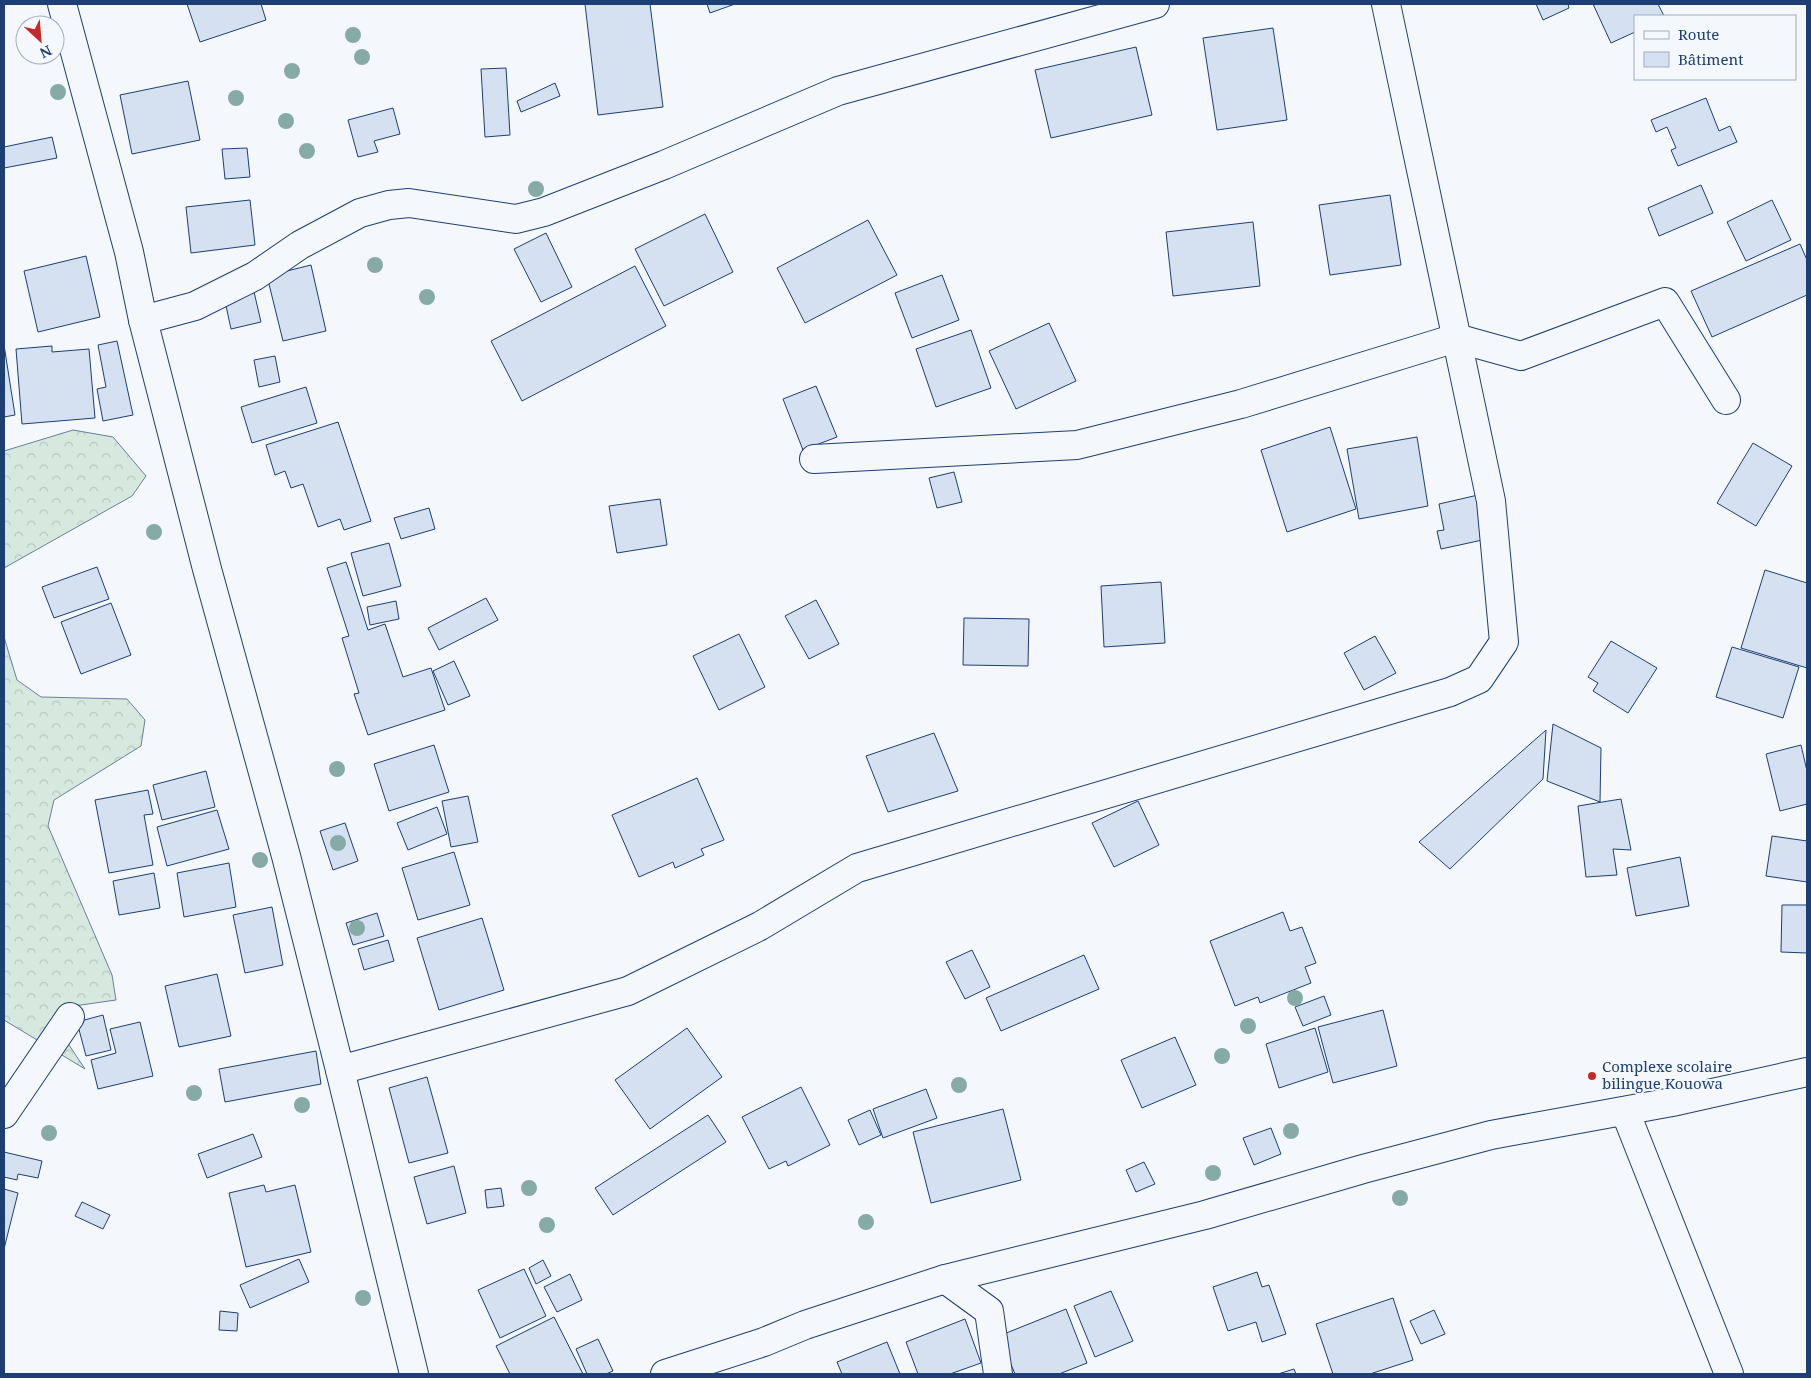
<svg xmlns="http://www.w3.org/2000/svg" width="1811" height="1378" viewBox="0 0 1811 1378" font-family="'Noto Serif',serif">
<style>
.forest{fill:url(#forest-crowns);stroke:#687fa3}
.building{fill:#d5e0f0;stroke:#1d3f73}
.lines{fill:none;stroke-linecap:round;stroke-linejoin:round}
.street-casing{stroke:#1d3f73;stroke-width:30}
.secondary-casing{stroke:#1d3f73;stroke-width:30}
.street{stroke:#f4f7fb;stroke-width:28}
.secondary{stroke:#f4f7fb;stroke-width:28}
.tree{fill:#86aba6}
.poi-dot{fill:#c62828;stroke:#f4f7fb;stroke-width:2}
.labels{text-anchor:middle;stroke-width:4;stroke-linejoin:round;paint-order:stroke}
.poi-label{font-size:15px;fill:#1d3f73;stroke:#f4f7fb;text-anchor:start}
</style>
<defs>
<pattern id="forest-crowns" width="20" height="18" patternUnits="userSpaceOnUse" patternTransform="scale(1.25)"><rect width="20" height="18" fill="#d7e8df"/><path d="M2 6a3 3 0 1 1 6 0M12 15a3 3 0 1 1 6 0" fill="none" stroke="#b8c8c3"/></pattern>
</defs>
<rect width="100%" height="100%" fill="#f4f7fb"/>
<g class="forest">
<path d="M73 430 113 437 146 476 132 496 4 568V451Z"/>
<path d="M4 637 17 680 41 697 127 699 145 720 141 746 54 800 48 826 112 975 116 1000 74 1006 61 1033 85 1069 4 1020Z"/>
</g>
<g class="building">
<path d="M187 4H261L266 20 200 42Z"/>
<path d="M585 4H650L663 107 598 115Z"/>
<path d="M707 4H735L710 13Z"/>
<path d="M1536 4H1568L1569 8 1543 20Z"/>
<path d="M1593 4H1658L1664 16H1635V32L1611 43Z"/>
<path d="M1273 28 1287 120 1217 130 1203 38Z"/>
<path d="M1136 47 1152 115 1051 138 1035 70Z"/>
<path d="M506 68 510 135 485 137 481 69Z"/>
<path d="M188 81 200 140 132 154 120 95Z"/>
<path d="M555 83 560 96 521 112 517 101Z"/>
<path d="M1706 98 1719 131 1730 126 1737 142 1678 166 1671 150 1676 148 1667 127 1656 132 1651 120Z"/>
<path d="M393 108 400 134 374 141 378 152 358 157 348 120Z"/>
<path d="M52 137 57 158 4 168V147Z"/>
<path d="M247 148 250 177 225 179 222 149Z"/>
<path d="M1701 185 1713 213 1659 236 1648 208Z"/>
<path d="M1390 195 1401 265 1330 275 1319 205Z"/>
<path d="M250 200 255 245 191 253 186 207Z"/>
<path d="M1772 200 1791 240 1746 261 1727 222Z"/>
<path d="M705 214 733 272 664 306 635 249Z"/>
<path d="M868 220 897 275 805 323 777 268Z"/>
<path d="M1253 222 1260 286 1173 296 1166 232Z"/>
<path d="M546 233 572 287 541 302 514 249Z"/>
<path d="M1800 244 1807 260V295L1712 337 1691 291Z"/>
<path d="M86 256 100 317 38 332 24 271Z"/>
<path d="M311 265 326 331 283 341 267 276Z"/>
<path d="M635 266 666 326 522 401 491 341Z"/>
<path d="M942 275 959 320 912 338 895 293Z"/>
<path d="M251 279 261 322 231 329 222 287Z"/>
<path d="M1049 323 1076 381 1016 409 989 351Z"/>
<path d="M971 330 991 388 936 407 916 349Z"/>
<path d="M117 341 133 415 103 421 97 389 106 387 98 345Z"/>
<path d="M4 345 15 415 4 417Z"/>
<path d="M52 346V352L89 349 95 418 22 424 16 349Z"/>
<path d="M275 356 280 382 259 387 254 360Z"/>
<path d="M816 386 837 437 803 450 783 399Z"/>
<path d="M306 387 317 423 252 443 241 407Z"/>
<path d="M338 422 371 521 344 530 340 519 318 527 303 484 291 488 285 471 275 475 266 445Z"/>
<path d="M1330 427 1356 509 1287 532 1261 450Z"/>
<path d="M1417 437 1428 506 1359 519 1347 449Z"/>
<path d="M1753 443 1792 466 1756 526 1717 503Z"/>
<path d="M954 472 962 502 937 508 929 478Z"/>
<path d="M1478 495 1487 539 1441 549 1437 531 1444 530 1439 504Z"/>
<path d="M660 499 667 545 617 553 609 506Z"/>
<path d="M429 508 435 529 401 539 394 518Z"/>
<path d="M389 543 401 586 363 596 351 553Z"/>
<path d="M346 562 368 630 385 624 403 677 431 668 445 710 368 735 354 694 359 693 342 638 349 636 327 568Z"/>
<path d="M97 567 109 599 54 618 42 587Z"/>
<path d="M1765 570 1807 583V668L1741 648Z"/>
<path d="M1161 582 1165 643 1104 647 1101 586Z"/>
<path d="M486 598 498 620 439 650 428 628Z"/>
<path d="M816 600 839 644 809 659 785 616Z"/>
<path d="M396 601 399 619 370 625 367 607Z"/>
<path d="M111 603 131 655 81 674 61 622Z"/>
<path d="M964 618 1029 619 1028 666 963 665Z"/>
<path d="M739 634 765 687 719 710 693 656Z"/>
<path d="M1375 636 1396 673 1364 690 1344 653Z"/>
<path d="M1611 641 1657 668 1628 713 1593 691 1598 683 1588 677Z"/>
<path d="M1732 647 1799 667 1783 718 1716 697Z"/>
<path d="M454 661 470 696 448 705 433 671Z"/>
<path d="M1553 724 1601 748 1600 802 1547 781Z"/>
<path d="M1546 730 1543 779 1450 869 1419 842Z"/>
<path d="M934 733 958 791 888 812 866 756Z"/>
<path d="M434 745 449 792 389 811 374 764Z"/>
<path d="M1801 745 1807 771V804L1780 811 1766 754Z"/>
<path d="M206 771 215 807 162 820 153 785Z"/>
<path d="M697 778 724 840 701 849 704 855 675 868 673 862 639 877 612 815Z"/>
<path d="M148 790 153 814 144 815 153 865 109 873 95 800Z"/>
<path d="M468 796 478 842 451 847 442 801Z"/>
<path d="M1621 799 1631 850 1613 849 1617 875 1586 877 1578 806Z"/>
<path d="M1138 801 1159 845 1114 867 1092 823Z"/>
<path d="M437 807 447 834 408 850 397 823Z"/>
<path d="M217 810 229 849 167 866 157 827Z"/>
<path d="M345 823 358 861 333 870 320 831Z"/>
<path d="M1772 836 1807 841V882L1766 876Z"/>
<path d="M454 852 470 905 418 920 402 868Z"/>
<path d="M1680 857 1689 906 1636 916 1627 868Z"/>
<path d="M229 863 236 907 184 917 177 873Z"/>
<path d="M154 873 160 908 119 915 113 881Z"/>
<path d="M1782 905H1807V953L1781 952Z"/>
<path d="M272 907 283 965 245 973 233 915Z"/>
<path d="M1283 912 1290 931 1302 927 1316 963 1305 967 1311 983 1260 1003 1258 997 1235 1006 1210 941Z"/>
<path d="M377 913 384 936 353 945 346 923Z"/>
<path d="M482 918 504 990 439 1010 417 938Z"/>
<path d="M388 940 394 961 364 970 358 949Z"/>
<path d="M972 950 990 987 965 999 946 962Z"/>
<path d="M1084 955 1099 989 1001 1031 986 998Z"/>
<path d="M217 974 231 1036 179 1047 165 986Z"/>
<path d="M1324 996 1331 1015 1303 1026 1295 1007Z"/>
<path d="M1383 1010 1397 1066 1333 1083 1318 1027Z"/>
<path d="M103 1015 111 1050 86 1056 77 1022Z"/>
<path d="M140 1022 153 1076 98 1089 91 1060 116 1053 110 1029Z"/>
<path d="M687 1028 722 1077 650 1129 615 1080Z"/>
<path d="M1315 1028 1328 1072 1279 1088 1266 1044Z"/>
<path d="M1175 1037 1196 1085 1142 1108 1121 1060Z"/>
<path d="M316 1051 321 1084 225 1102 219 1069Z"/>
<path d="M427 1077 448 1153 409 1163 389 1088Z"/>
<path d="M801 1087 830 1145 788 1166 786 1161 769 1169 742 1117Z"/>
<path d="M926 1089 937 1118 883 1138 873 1109Z"/>
<path d="M1003 1109 1021 1180 931 1203 913 1132Z"/>
<path d="M870 1110 881 1135 859 1145 848 1120Z"/>
<path d="M708 1115 726 1142 613 1215 595 1188Z"/>
<path d="M1271 1128 1281 1154 1254 1165 1243 1138Z"/>
<path d="M253 1134 262 1157 207 1178 198 1154Z"/>
<path d="M4 1152 42 1161 38 1178 18 1174 17 1180 4 1177Z"/>
<path d="M1144 1162 1155 1184 1136 1192 1126 1170Z"/>
<path d="M454 1166 466 1213 427 1224 414 1177Z"/>
<path d="M264 1185 266 1192 295 1185 311 1252 246 1267 229 1193Z"/>
<path d="M501 1188 504 1206 487 1208 485 1190Z"/>
<path d="M4 1189 18 1193 4 1249Z"/>
<path d="M82 1202 110 1215 103 1229 75 1216Z"/>
<path d="M299 1259 309 1282 250 1308 240 1285Z"/>
<path d="M543 1260 551 1276 536 1284 529 1268Z"/>
<path d="M524 1269 546 1316 500 1338 478 1290Z"/>
<path d="M1257 1272 1262 1287 1269 1285 1286 1334 1262 1342 1256 1322 1228 1331 1213 1287Z"/>
<path d="M570 1274 582 1300 557 1312 544 1287Z"/>
<path d="M1111 1291 1133 1341 1095 1357 1074 1306Z"/>
<path d="M1393 1298 1413 1360 1370 1374H1333L1316 1324Z"/>
<path d="M1066 1309 1087 1363 1059 1374H1015L999 1336Z"/>
<path d="M1434 1310 1445 1334 1421 1344 1410 1321Z"/>
<path d="M220 1311 238 1313 237 1331 219 1330Z"/>
<path d="M554 1317 583 1374H510L496 1346Z"/>
<path d="M965 1319 981 1363 950 1374H918L906 1342Z"/>
<path d="M598 1339 613 1371 606 1374H587L576 1349Z"/>
<path d="M887 1342 900 1374H842L837 1362Z"/>
<path d="M1294 1369 1296 1374H1278Z"/>
</g>
<g class="lines">
<g class="street-casing">
<g id="street">
<path d="M143 320 195 306 255 276 300 245 360 213 389 205 409 203 516 219 544 212 664 165 838 91 1155 4"/>
<path d="M814 459 1077 445 1241 404 1456 338 1521 356 1665 302 1726 400"/>
<path d="M340 1070 628 991 760 926 857 868 1450 692 1479 679 1504 642 1491 501 1386 4"/>
<path d="M1625 1111 1729 1374"/>
<path d="M4 1114 70 1017"/>
<path d="M945 1279 989 1311 998 1374"/>
</g>
</g>
<g class="secondary-casing">
<g id="secondary">
<path d="M62 4 129 252 143 320 207 569 286 856 340 1070 414 1374"/>
<path d="M665 1374 764 1342 805 1325 945 1279 1205 1215 1363 1169 1491 1135 1672 1102 1807 1072"/>
</g>
</g>
<use href="#street" class="street"/>
<use href="#secondary" class="secondary"/>
</g>
<g class="tree">
<circle cx="353" cy="35" r="8"/>
<circle cx="362" cy="57" r="8"/>
<circle cx="292" cy="71" r="8"/>
<circle cx="58" cy="92" r="8"/>
<circle cx="236" cy="98" r="8"/>
<circle cx="286" cy="121" r="8"/>
<circle cx="307" cy="151" r="8"/>
<circle cx="536" cy="189" r="8"/>
<circle cx="375" cy="265" r="8"/>
<circle cx="427" cy="297" r="8"/>
<circle cx="154" cy="532" r="8"/>
<circle cx="337" cy="769" r="8"/>
<circle cx="338" cy="843" r="8"/>
<circle cx="260" cy="860" r="8"/>
<circle cx="357" cy="928" r="8"/>
<circle cx="1295" cy="998" r="8"/>
<circle cx="1248" cy="1026" r="8"/>
<circle cx="1222" cy="1056" r="8"/>
<circle cx="959" cy="1085" r="8"/>
<circle cx="194" cy="1093" r="8"/>
<circle cx="302" cy="1105" r="8"/>
<circle cx="1291" cy="1131" r="8"/>
<circle cx="49" cy="1133" r="8"/>
<circle cx="1213" cy="1173" r="8"/>
<circle cx="529" cy="1188" r="8"/>
<circle cx="1400" cy="1198" r="8"/>
<circle cx="866" cy="1222" r="8"/>
<circle cx="547" cy="1225" r="8"/>
<circle cx="363" cy="1298" r="8"/>
</g>
<circle class="poi-dot" cx="1592" cy="1076" r="5"/>
<g class="labels">
<g class="poi-label">
<text x="1602" y="1072">Complexe scolaire<tspan x="1602" dy="17">bilingue Kouowa</tspan></text>
</g>
</g>
<rect width="1811" height="1378" fill="none" stroke="#1d3f73" stroke-width="10"/>
<rect x="1634" y="15" width="162" height="65" fill="#f4f7fb" stroke="#9eadc5"/>
<rect x="1644" y="31" width="25" height="8" fill="#f4f7fb" stroke="#9eadc5"/>
<text x="1678" y="40" font-size="15" fill="#1d3f73">Route</text>
<rect x="1644" y="52" width="25" height="15" fill="#d5e0f0" stroke="#9eadc5"/>
<text x="1678" y="65" font-size="15" fill="#1d3f73">Bâtiment</text>
<g transform="translate(40 40) rotate(154)"><circle r="24" fill="#f4f7fb" stroke="#9eadc5"/>
<path d="M0-4L9 19L0 12L-9 19Z" fill="#c62828"/>
<text y="-8" font-size="14" font-weight="bold" text-anchor="middle" fill="#1d3f73">N</text>
</g>
</svg>
